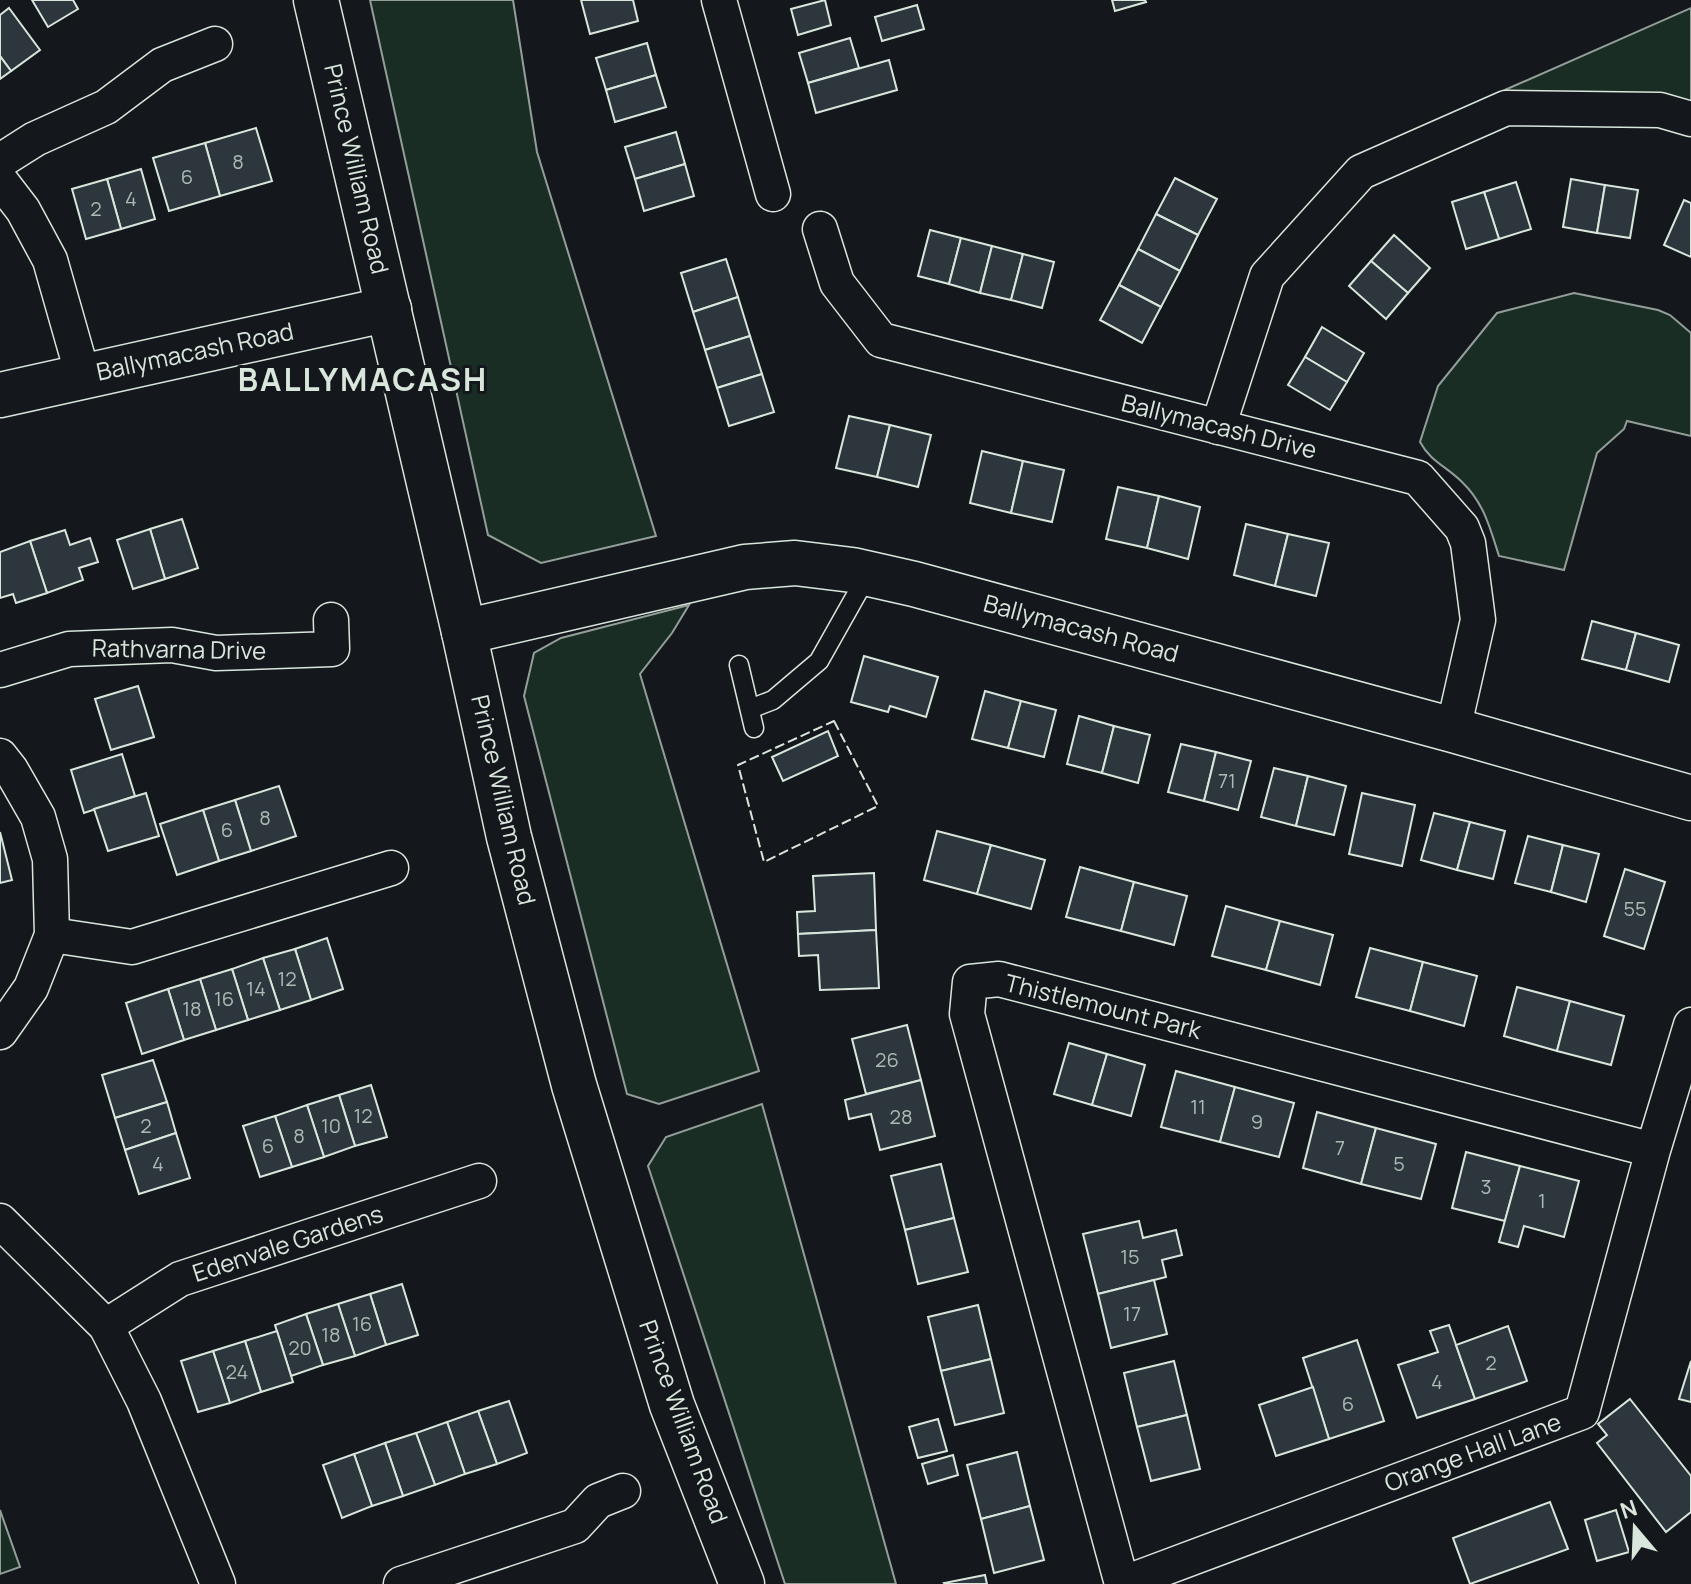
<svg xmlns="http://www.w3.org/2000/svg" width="1691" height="1584" viewBox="0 0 1691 1584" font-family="Manrope,sans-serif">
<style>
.green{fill:#1a2d24;stroke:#939e99;stroke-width:2}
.building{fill:#2c363c;stroke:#d8e6dc;stroke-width:2}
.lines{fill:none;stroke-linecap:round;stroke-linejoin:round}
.lane-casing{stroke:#d8e6dc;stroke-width:21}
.street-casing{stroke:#d8e6dc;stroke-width:37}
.primary-casing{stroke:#d8e6dc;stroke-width:47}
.lane{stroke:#14181c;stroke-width:18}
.street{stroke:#14181c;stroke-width:34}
.primary{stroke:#14181c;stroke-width:44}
.fence{stroke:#d8e6dc;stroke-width:2;stroke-dasharray:10 4;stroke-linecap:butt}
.labels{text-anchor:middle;stroke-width:6;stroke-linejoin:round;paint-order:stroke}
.number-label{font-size:20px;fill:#adbab4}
.street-label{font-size:24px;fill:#d8e6dc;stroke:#14181c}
.district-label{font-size:32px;font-weight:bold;letter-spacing:2px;fill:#d8e6dc;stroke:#14181c}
</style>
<rect width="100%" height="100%" fill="#14181c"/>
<g class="green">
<path d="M370 0H513L537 152 656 536 541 563 488 535Z"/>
<path d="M1691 8V113L1498 93Z"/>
<path d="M1574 293 1658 310 1670 315 1691 333V436L1627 421 1624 429 1597 453 1564 570 1499 556C1490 528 1484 503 1462 482 1446 466 1431 462 1420 442L1438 386 1497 313Z"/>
<path d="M689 605 672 633 640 674 759 1071 659 1104 627 1094 524 696 534 653 561 638Z"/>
<path d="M762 1104 896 1584H785L648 1166 666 1137Z"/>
<path d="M0 1510 20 1567 0 1574Z"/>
</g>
<g class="building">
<path d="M32 0H73L78 9 48 27Z"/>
<path d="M581 0H633L638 21 590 34Z"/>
<path d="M825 0 831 25 798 35 791 9Z"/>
<path d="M1112 0H1145L1146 2 1115 11Z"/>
<path d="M917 5 924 29 882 41 875 17Z"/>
<path d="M9 8 40 50 11 71 0 56V15Z"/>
<path d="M850 38 859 68 808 83 799 53Z"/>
<path d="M647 43 656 75 606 90 596 58Z"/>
<path d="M0 56 11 71 0 79Z"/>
<path d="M889 60 897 90 816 113 808 83Z"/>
<path d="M656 75 666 107 615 122 606 90Z"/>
<path d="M256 128 272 181 220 196 205 143Z"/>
<path d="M676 132 685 164 635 179 625 147Z"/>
<path d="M205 143 220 196 169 211 153 158Z"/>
<path d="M685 164 694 196 644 211 635 179Z"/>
<path d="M141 169 155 219 121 229 107 179Z"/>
<path d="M1175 178 1217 199 1198 235 1156 214Z"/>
<path d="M107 179 121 229 86 239 72 189Z"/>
<path d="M1571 179 1605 185 1597 233 1563 227Z"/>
<path d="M1516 182 1531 229 1499 239 1484 192Z"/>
<path d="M1605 185 1638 190 1630 238 1597 233Z"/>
<path d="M1484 192 1499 239 1466 249 1452 202Z"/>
<path d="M1684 200 1691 203V257L1664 245Z"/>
<path d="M1156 214 1198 235 1180 271 1138 249Z"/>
<path d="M930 230 961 238 949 284 918 276Z"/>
<path d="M1394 235 1430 268 1408 293 1371 261Z"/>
<path d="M961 238 992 246 980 293 949 284Z"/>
<path d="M992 246 1023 254 1011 300 980 293Z"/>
<path d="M1138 249 1180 271 1161 307 1119 285Z"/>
<path d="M1023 254 1054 262 1042 308 1011 300Z"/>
<path d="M726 259 738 297 693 312 681 273Z"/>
<path d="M1371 261 1408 293 1386 319 1349 286Z"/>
<path d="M1119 285 1161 307 1142 343 1100 320Z"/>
<path d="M738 297 750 336 705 350 693 312Z"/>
<path d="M1322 327 1364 353 1347 382 1305 357Z"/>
<path d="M750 336 762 374 717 388 705 350Z"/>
<path d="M1305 357 1347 382 1330 410 1288 385Z"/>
<path d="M762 374 774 412 729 426 717 388Z"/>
<path d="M849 416 890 425 877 477 836 468Z"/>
<path d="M890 425 931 435 918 487 877 477Z"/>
<path d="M982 451 1023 461 1011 513 970 503Z"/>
<path d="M1023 461 1064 470 1052 522 1011 513Z"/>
<path d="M1118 487 1159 496 1147 548 1106 539Z"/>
<path d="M1159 496 1200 507 1188 559 1147 548Z"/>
<path d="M182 519 198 568 165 579 150 529Z"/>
<path d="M1246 524 1288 534 1275 586 1234 575Z"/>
<path d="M150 529 165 579 133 589 117 540Z"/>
<path d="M65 530 70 545 90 538 98 562 79 568 83 580 47 593 30 541Z"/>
<path d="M1288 534 1329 543 1316 596 1275 586Z"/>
<path d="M30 541 47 593 16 603 13 594 0 598V552Z"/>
<path d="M1592 621 1636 633 1626 670 1582 659Z"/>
<path d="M1636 633 1679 645 1669 682 1626 670Z"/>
<path d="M864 656 938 677 926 717 890 706 888 712 851 702Z"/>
<path d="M138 686 154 737 111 750 95 699Z"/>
<path d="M985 691 1021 701 1008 748 972 739Z"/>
<path d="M1021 701 1056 710 1044 757 1008 748Z"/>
<path d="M1079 716 1114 726 1102 773 1067 764Z"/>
<path d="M1114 726 1150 735 1138 783 1102 773Z"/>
<path d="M828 731 838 756 783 781 772 757Z"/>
<path d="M1181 744 1216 752 1204 801 1168 792Z"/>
<path d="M1216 752 1251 761 1238 810 1204 801Z"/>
<path d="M122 754 135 796 84 813 71 770Z"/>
<path d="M1274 768 1308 776 1296 826 1261 817Z"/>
<path d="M1308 776 1346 786 1334 835 1296 826Z"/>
<path d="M279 786 296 836 251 851 235 800Z"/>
<path d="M146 793 159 836 108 851 94 809Z"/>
<path d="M1362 793 1415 805 1402 866 1349 854Z"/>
<path d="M235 800 251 851 219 861 203 810Z"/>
<path d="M203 810 219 861 177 875 160 824Z"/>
<path d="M1434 813 1470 822 1457 870 1421 860Z"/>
<path d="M1470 822 1505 831 1493 879 1457 870Z"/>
<path d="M937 831 991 845 977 894 924 880Z"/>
<path d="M0 832 12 880 0 883Z"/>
<path d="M1528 836 1563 845 1551 892 1515 883Z"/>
<path d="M991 845 1045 860 1031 909 977 894Z"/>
<path d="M1563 845 1599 854 1586 902 1551 892Z"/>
<path d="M1080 867 1134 882 1121 931 1066 917Z"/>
<path d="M1625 869 1665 882 1644 949 1604 936Z"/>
<path d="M874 873 876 930 798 934 797 912 815 911 813 876Z"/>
<path d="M1134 882 1187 896 1174 945 1121 931Z"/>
<path d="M1226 906 1280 921 1266 970 1212 956Z"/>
<path d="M1280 921 1333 935 1320 985 1266 970Z"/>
<path d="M876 930 879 988 820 990 818 955 799 956 798 934Z"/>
<path d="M327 938 343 989 311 1000 295 949Z"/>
<path d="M1370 948 1423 962 1410 1011 1356 997Z"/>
<path d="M295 949 311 1000 280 1010 263 958Z"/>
<path d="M263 958 280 1010 248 1020 232 969Z"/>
<path d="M1423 962 1477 976 1464 1026 1410 1011Z"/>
<path d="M232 969 248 1020 216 1030 200 979Z"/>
<path d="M200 979 216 1030 184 1040 168 989Z"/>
<path d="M1517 987 1570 1001 1557 1051 1504 1036Z"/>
<path d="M168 989 184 1040 142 1054 126 1003Z"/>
<path d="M1570 1001 1624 1016 1611 1065 1557 1051Z"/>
<path d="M907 1025 921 1080 866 1094 852 1039Z"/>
<path d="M1069 1043 1107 1054 1092 1105 1054 1094Z"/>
<path d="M1107 1054 1145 1065 1131 1116 1092 1105Z"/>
<path d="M153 1060 167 1102 115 1118 102 1075Z"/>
<path d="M1176 1071 1235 1087 1220 1142 1161 1127Z"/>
<path d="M921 1080 935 1136 880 1150 871 1114 849 1119 845 1100Z"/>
<path d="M371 1085 387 1137 355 1146 339 1095Z"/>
<path d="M1235 1087 1294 1103 1279 1157 1220 1142Z"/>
<path d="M339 1095 355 1146 324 1157 307 1105Z"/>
<path d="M167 1102 176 1133 125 1150 115 1118Z"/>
<path d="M307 1105 324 1157 292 1167 275 1116Z"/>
<path d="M1317 1112 1376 1128 1361 1184 1303 1168Z"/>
<path d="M275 1116 292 1167 260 1177 243 1126Z"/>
<path d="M1376 1128 1436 1144 1421 1199 1361 1184Z"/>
<path d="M176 1133 190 1178 139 1194 125 1150Z"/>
<path d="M1466 1152 1520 1166 1505 1221 1452 1208Z"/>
<path d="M941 1164 954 1218 905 1230 891 1176Z"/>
<path d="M1520 1166 1579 1181 1564 1237 1524 1226 1518 1247 1499 1242Z"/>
<path d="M954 1218 968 1272 918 1284 905 1230Z"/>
<path d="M1139 1221 1143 1238 1176 1230 1182 1255 1162 1260 1166 1277 1098 1294 1083 1234Z"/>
<path d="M1154 1280 1167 1334 1111 1348 1098 1294Z"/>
<path d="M402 1284 418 1335 386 1345 370 1294Z"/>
<path d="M370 1294 386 1345 355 1356 338 1304Z"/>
<path d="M338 1304 355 1356 323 1365 306 1314Z"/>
<path d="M978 1305 991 1359 941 1371 928 1317Z"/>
<path d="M306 1314 323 1365 291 1376 275 1325Z"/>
<path d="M1449 1325 1475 1399 1417 1418 1398 1365 1438 1352 1430 1331Z"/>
<path d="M1508 1326 1527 1381 1475 1399 1456 1345Z"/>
<path d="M277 1331 293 1382 261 1392 245 1341Z"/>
<path d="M1357 1340 1384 1421 1329 1439 1303 1358Z"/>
<path d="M245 1341 261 1392 230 1403 213 1351Z"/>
<path d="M213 1351 230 1403 198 1412 181 1361Z"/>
<path d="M991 1359 1004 1413 955 1425 941 1371Z"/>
<path d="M1174 1361 1187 1415 1137 1427 1124 1373Z"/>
<path d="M1691 1361V1402L1679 1399Z"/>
<path d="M1313 1387 1329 1439 1276 1456 1259 1405Z"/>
<path d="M1630 1399 1691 1476V1512L1666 1532 1597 1443 1607 1435 1598 1424Z"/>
<path d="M509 1401 527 1453 497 1464 478 1411Z"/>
<path d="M478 1411 497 1464 465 1474 447 1422Z"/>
<path d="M1187 1415 1200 1469 1151 1481 1137 1427Z"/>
<path d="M938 1419 947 1451 918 1458 909 1427Z"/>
<path d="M447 1422 465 1474 435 1485 416 1433Z"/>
<path d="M416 1433 435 1485 403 1496 385 1443Z"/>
<path d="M385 1443 403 1496 372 1506 354 1454Z"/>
<path d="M1017 1452 1030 1506 981 1519 967 1465Z"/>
<path d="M354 1454 372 1506 342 1518 323 1465Z"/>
<path d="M953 1455 958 1475 928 1484 922 1464Z"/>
<path d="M1550 1502 1568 1549 1470 1584 1453 1538Z"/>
<path d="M1030 1506 1044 1560 994 1573 981 1519Z"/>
<path d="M1616 1510 1629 1552 1597 1561 1585 1520Z"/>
<path d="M985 1575 987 1584H945L944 1583Z"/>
</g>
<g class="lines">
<g class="lane-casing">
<g id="lane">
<path d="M739 665 754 728"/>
<path d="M750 709 773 700 819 661 868 574"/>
</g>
</g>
<g class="street-casing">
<g id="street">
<path d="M719 0 773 194"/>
<path d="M0 161 35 139 106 107 162 65 215 44"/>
<path d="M0 180 23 210 50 260 83 376"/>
<path d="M820 229 837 283 881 340 1418 478 1462 528 1468 543 1478 620 1453 730"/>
<path d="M1218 427 1267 276 1361 172 1506 108 1660 110 1691 119"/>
<path d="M0 670 69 649 172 645 216 653 332 649 331 620"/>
<path d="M0 756 11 770 38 817 50 859 52 935 31 988 0 1032"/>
<path d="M52 935 132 947 391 868"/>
<path d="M1653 1150 999 979 970 982 967 1014 1122 1584 1582 1412 1653 1150 1691 1025"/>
<path d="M0 1221 106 1326 144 1401 218 1584"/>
<path d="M106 1326 180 1279 479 1181"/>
<path d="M401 1584 575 1526 598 1501 623 1491"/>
</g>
</g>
<g class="primary-casing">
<g id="primary">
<path d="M316 0 464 632 509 837 574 1085 672 1405 742 1584"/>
<path d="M0 395 389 309"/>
<path d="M464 632 745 567 795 563 852 570 914 584 1453 730 1691 798"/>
</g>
</g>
<use href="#lane" class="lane"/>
<use href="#street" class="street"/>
<use href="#primary" class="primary"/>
<path class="fence" d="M834 721 878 806 764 862 738 765Z"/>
</g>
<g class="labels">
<g class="number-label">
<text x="238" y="169">8</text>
<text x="187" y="184">6</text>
<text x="131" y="206">4</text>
<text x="96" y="216">2</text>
<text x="1227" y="788">71</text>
<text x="265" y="825">8</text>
<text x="227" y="837">6</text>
<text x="1635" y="916">55</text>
<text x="287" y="986">12</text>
<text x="256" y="996">14</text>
<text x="224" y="1006">16</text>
<text x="192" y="1016">18</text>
<text x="887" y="1067">26</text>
<text x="1198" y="1114">11</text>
<text x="363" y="1123">12</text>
<text x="901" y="1124">28</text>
<text x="1257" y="1129">9</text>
<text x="146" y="1133">2</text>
<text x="331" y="1133">10</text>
<text x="299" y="1143">8</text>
<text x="268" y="1153">6</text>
<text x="1340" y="1155">7</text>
<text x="158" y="1171">4</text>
<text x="1399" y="1171">5</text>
<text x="1486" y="1194">3</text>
<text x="1542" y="1208">1</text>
<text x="1130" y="1264">15</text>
<text x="1132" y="1321">17</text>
<text x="362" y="1331">16</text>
<text x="331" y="1342">18</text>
<text x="300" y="1355">20</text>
<text x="1491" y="1370">2</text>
<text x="237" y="1379">24</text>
<text x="1437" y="1389">4</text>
<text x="1348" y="1411">6</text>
</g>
<g class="street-label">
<text transform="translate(356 169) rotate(77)" y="8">Prince William Road</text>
<text transform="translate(195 352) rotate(-12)" y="8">Ballymacash Road</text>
<text transform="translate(1219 427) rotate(14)" y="8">Ballymacash Drive</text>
<text transform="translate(1081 629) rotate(15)" y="8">Ballymacash Road</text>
<text transform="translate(179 650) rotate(1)" y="8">Rathvarna Drive</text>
<text transform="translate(503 800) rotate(77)" y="8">Prince William Road</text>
<text transform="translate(1103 1007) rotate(14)" y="8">Thistlemount Park</text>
<text transform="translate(288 1244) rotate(-18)" y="8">Edenvale Gardens</text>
<text transform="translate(683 1422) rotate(70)" y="8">Prince William Road</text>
<text transform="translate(1473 1453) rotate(-20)" y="8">Orange Hall Lane</text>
</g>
<g class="district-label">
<text x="363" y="391">BALLYMACASH</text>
</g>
</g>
<g transform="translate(1635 1528) rotate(341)" stroke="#14181c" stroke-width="6" paint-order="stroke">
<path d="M0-6L14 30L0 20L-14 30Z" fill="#d8e6dc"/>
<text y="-12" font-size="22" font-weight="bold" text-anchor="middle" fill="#d8e6dc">N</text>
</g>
</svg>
